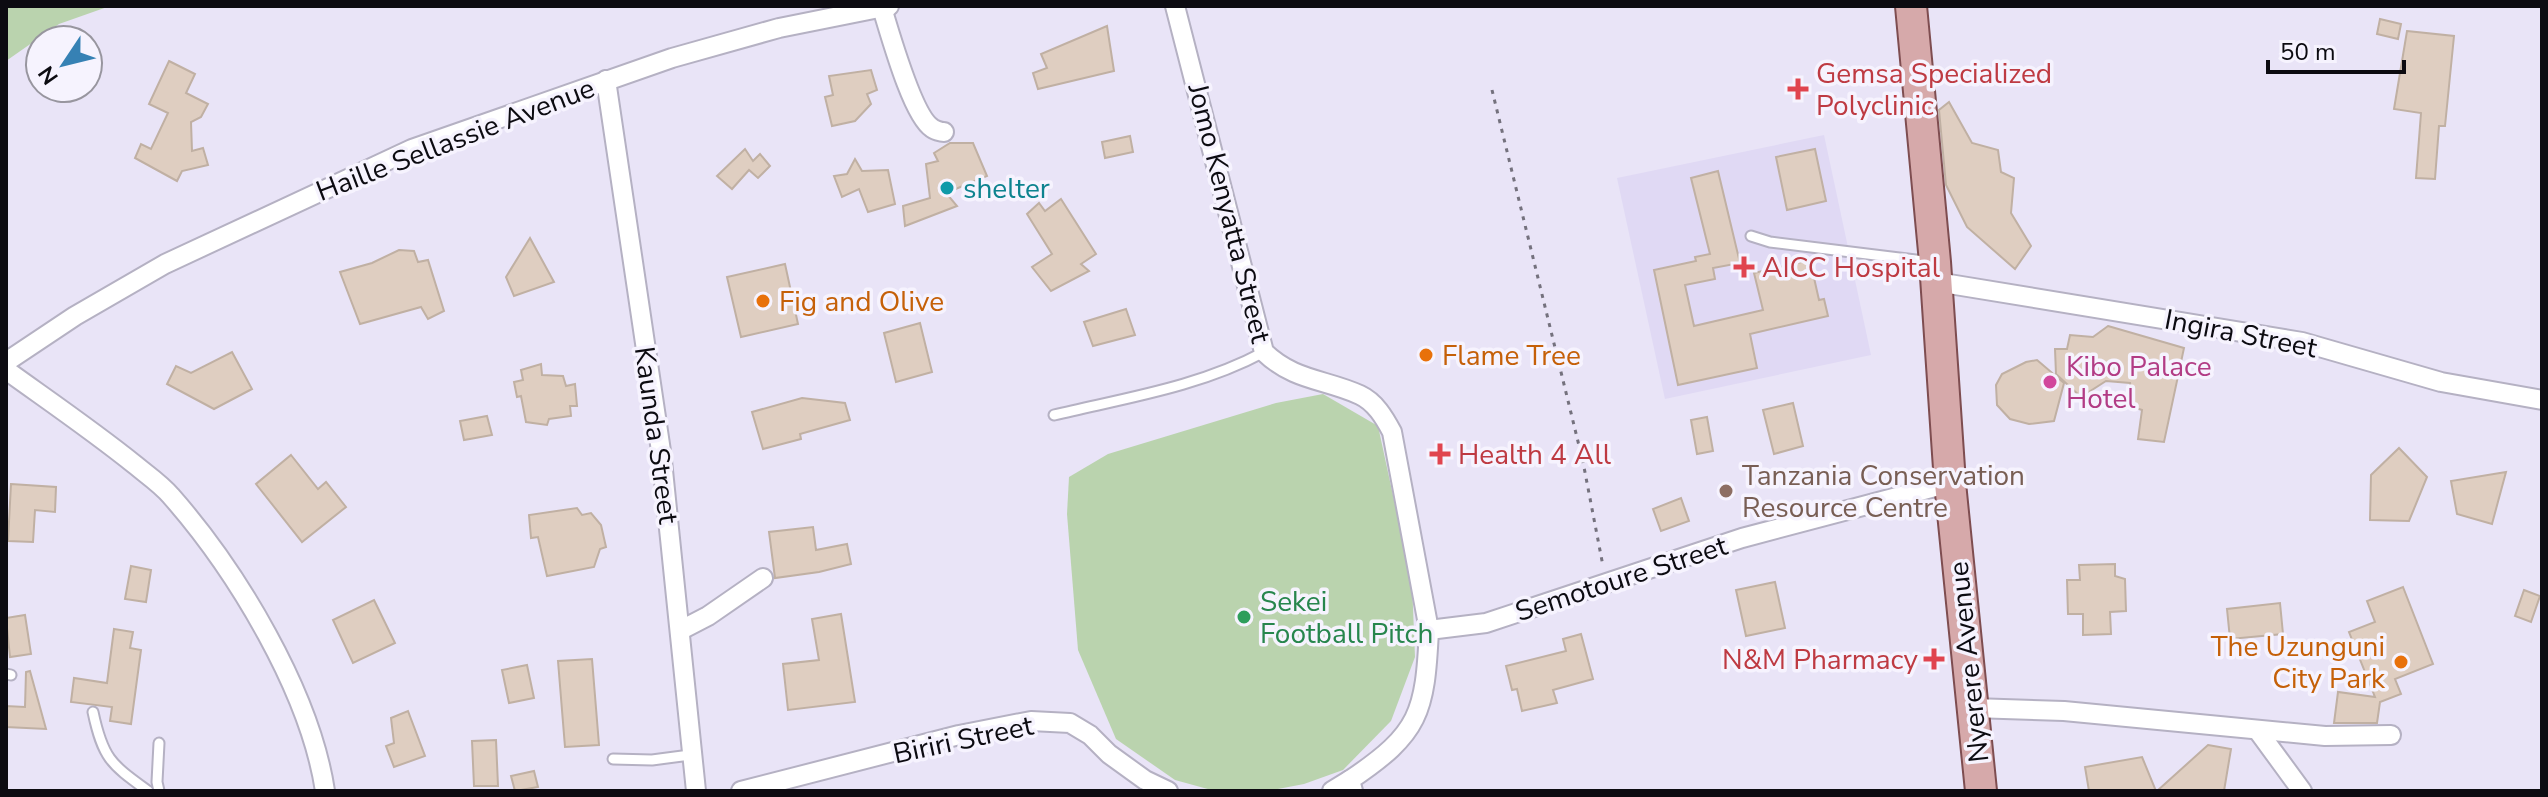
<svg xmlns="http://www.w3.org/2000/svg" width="2548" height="797" viewBox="0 0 2548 797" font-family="'Nunito Sans',sans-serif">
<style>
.built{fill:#e0d9f4}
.green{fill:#bad3ae}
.building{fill:#dfcec1;stroke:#c0b0a3;stroke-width:2}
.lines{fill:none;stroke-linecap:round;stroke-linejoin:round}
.lane-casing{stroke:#b5b1c3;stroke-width:13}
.street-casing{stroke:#b5b1c3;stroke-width:22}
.primary-casing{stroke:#7e4d50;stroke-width:34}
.path{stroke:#74717d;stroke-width:3;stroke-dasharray:4 6;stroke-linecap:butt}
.lane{stroke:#fff;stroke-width:9}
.street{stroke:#fff;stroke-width:18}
.primary{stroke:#d6a9aa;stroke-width:30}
.health-dot{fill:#e0444e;stroke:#f6f3fe;stroke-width:3}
.culture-dot{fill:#0f9aa8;stroke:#f6f3fe;stroke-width:3}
.food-dot{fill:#e8710a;stroke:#f6f3fe;stroke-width:3}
.hotel-dot{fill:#d1479c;stroke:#f6f3fe;stroke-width:3}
.education-dot{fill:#8d6e63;stroke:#f6f3fe;stroke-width:3}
.leisure-dot{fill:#2e9e5b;stroke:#f6f3fe;stroke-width:3}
.labels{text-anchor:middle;stroke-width:7;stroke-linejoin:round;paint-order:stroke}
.health-label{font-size:28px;fill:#be3a42;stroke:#f6f3fe;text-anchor:start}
.street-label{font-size:28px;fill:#0c0b11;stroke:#f6f3fe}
.culture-label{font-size:28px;fill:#0d838f;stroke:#f6f3fe;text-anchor:start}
.food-label{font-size:28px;fill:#c56008;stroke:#f6f3fe;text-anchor:start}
.hotel-label{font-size:28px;fill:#b23c85;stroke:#f6f3fe;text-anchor:start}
.education-label{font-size:28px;fill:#785e54;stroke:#f6f3fe;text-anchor:start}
.leisure-label{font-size:28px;fill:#27864d;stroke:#f6f3fe;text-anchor:start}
</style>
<rect width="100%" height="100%" fill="#e9e4f7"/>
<path class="built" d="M1824 135 1871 355 1665 399 1617 178Z"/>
<g class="green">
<path d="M6 6H110L59 24 6 61Z"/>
<path d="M1323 394 1378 426 1412 583 1415 657 1391 721 1343 770 1304 784 1267 791H1215L1175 780 1116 739 1078 650 1067 514 1069 477 1108 454 1276 403Z"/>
</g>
<g class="building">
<path d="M2380 19 2401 24 2398 39 2377 34Z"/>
<path d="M1107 26 1114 71 1038 89 1033 73 1047 68 1041 54Z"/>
<path d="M2407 31 2454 36 2445 126H2439L2435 179 2416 178 2421 113 2394 109Z"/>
<path d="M169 61 195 74 186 93 208 104 201 117 191 122 192 151 203 148 208 165 182 171 177 181 135 158 141 144 151 149 168 113 149 104Z"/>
<path d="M871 70 877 90 867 94 871 104 855 121 832 126 825 97 833 95 829 76Z"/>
<path d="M1949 102 1972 143 1998 150 2001 172 2014 178 2011 213 2031 246 2015 269 1967 227 1946 185 1939 110Z"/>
<path d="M1130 136 1133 152 1105 158 1102 142Z"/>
<path d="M950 143H973L987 176 946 193 957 206 905 226 903 206 930 198 926 164 938 161 934 153Z"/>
<path d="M745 149 753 161 760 154 770 166 758 178 749 170 732 189 717 176Z"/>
<path d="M1815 149 1826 201 1787 210 1776 157Z"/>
<path d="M855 159 862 171 888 170 895 204 868 212 859 189 842 197 834 176 847 174Z"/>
<path d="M1718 171 1740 263 1713 268 1715 279 1685 285 1694 326 1763 310 1754 273 1810 260 1819 300 1824 299 1828 316 1750 334 1757 368 1678 385 1654 270 1696 261 1695 257 1710 254 1691 178Z"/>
<path d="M1061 199 1096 254 1081 264 1089 271 1051 291 1032 267 1052 254 1027 214 1039 203 1045 211Z"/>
<path d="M530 238 554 282 514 296 506 277Z"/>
<path d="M399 250 414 251 418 262 428 260 444 311 428 319 421 307 360 324 340 272 372 263Z"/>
<path d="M785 264 798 324 741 337 727 277Z"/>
<path d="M1126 309 1135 335 1093 346 1084 322Z"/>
<path d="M920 323 932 372 896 382 884 333Z"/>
<path d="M2108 326 2184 348 2164 442 2138 439 2142 410 2133 407 2130 383 2106 381 2081 397 2056 374 2055 349H2067L2070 335 2093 337Z"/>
<path d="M232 352 252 389 214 409 167 384 176 366 191 373Z"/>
<path d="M2037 360 2064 383 2054 421 2029 424 2010 419 1997 405 1996 385 2002 374 2026 362Z"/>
<path d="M541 364 542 375 563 376 566 386 575 384 577 406H570L571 416 549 419 547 425 526 422 521 396 517 397 514 382 523 380 521 370Z"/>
<path d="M802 398 845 403 850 420 800 434 801 439 763 449 752 412Z"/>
<path d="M1793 403 1803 446 1774 454 1763 410Z"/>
<path d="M487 416 492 435 464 440 460 421Z"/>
<path d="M1707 417 1713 451 1697 454 1691 420Z"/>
<path d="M2399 448 2427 477 2409 521 2370 520 2371 475Z"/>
<path d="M291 455 318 489 326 482 346 507 302 542 256 484Z"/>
<path d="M2506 472 2492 524 2457 514 2451 481Z"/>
<path d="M11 484 56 487 55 512 35 510 33 542 8 541Z"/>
<path d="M1681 498 1689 521 1661 531 1653 509Z"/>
<path d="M577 508 582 515 591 513 601 525 606 547 600 549 594 567 547 576 538 537 531 538 529 515Z"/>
<path d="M813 527 816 550 847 544 851 564 819 572 775 578 769 532Z"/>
<path d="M2115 564V576L2125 579 2126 611 2110 612 2111 634 2083 635V614H2068L2067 580H2080L2079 565Z"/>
<path d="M131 566 151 570 146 602 125 599Z"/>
<path d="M1775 582 1785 628 1746 636 1736 590Z"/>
<path d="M2403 587 2433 664 2395 679 2401 694 2380 702 2377 723H2334L2338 692 2375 697 2349 632 2375 622 2367 601Z"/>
<path d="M2524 590 2540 596 2531 622 2515 616Z"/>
<path d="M374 600 395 643 353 663 333 620Z"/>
<path d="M2280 603 2283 634 2230 639 2227 609Z"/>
<path d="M841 614 855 702 788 710 783 664 819 660 812 619Z"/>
<path d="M25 615 31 654 10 657 6 618Z"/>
<path d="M114 629 133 632 130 648 141 650 131 724 110 721 112 707 71 702 74 678 107 683Z"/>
<path d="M1581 634 1593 679 1553 690 1557 703 1522 711 1517 689 1512 690 1506 666 1566 651 1563 639Z"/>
<path d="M592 659 599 745 565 747 558 661Z"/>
<path d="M527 665 534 698 509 703 502 670Z"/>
<path d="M30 671 46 729 6 727V706L25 707 26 672Z"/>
<path d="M408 711 425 756 394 767 386 746 394 743 391 718Z"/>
<path d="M496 740 498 786H474L472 741Z"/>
<path d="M2208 745 2231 749 2224 791H2157Z"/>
<path d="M2142 757 2156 791H2089L2085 767Z"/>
<path d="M534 771 538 787 515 791 511 776Z"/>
</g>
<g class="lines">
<g class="lane-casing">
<g id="lane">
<path d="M1751 236 1770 242 1932 262"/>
<path d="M1054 415C1125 398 1199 387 1264 352"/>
<path d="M6 674 11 675"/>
<path d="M93 712C103 759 111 764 148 791"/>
<path d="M159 743 157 782 159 791"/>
<path d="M613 759 652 760 690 755"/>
</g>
</g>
<g class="street-casing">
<g id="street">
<path d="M1175 6 1264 352C1294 381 1325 379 1360 395 1375 402 1384 417 1392 432L1429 630C1425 713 1420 733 1350 780L1353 791"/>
<path d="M882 8C890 33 912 115 932 128 934 130 941 132 944 132"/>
<path d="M606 80 661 451 696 791"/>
<path d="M1937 282 2302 342 2441 382 2542 400"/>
<path d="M6 362 75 316 165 264 412 149 672 58 779 28 889 6"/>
<path d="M6 370C49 401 93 431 134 464 146 474 161 484 171 496 237 571 310 692 325 791"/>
<path d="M681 630 708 616 763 578"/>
<path d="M1429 630 1486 623 1742 538 1950 483"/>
<path d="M1973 708 2064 711 2325 736 2391 735"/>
<path d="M2258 731 2302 791"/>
<path d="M741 791 959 735 1031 721 1070 723 1090 735 1109 754 1145 780 1168 791"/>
<path d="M1332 791 1350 780"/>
</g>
</g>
<g class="primary-casing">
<path id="primary" d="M1911 6 1935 262 1950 483 1981 791"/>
</g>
<path class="path" d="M1492 90 1583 462 1603 566"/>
<use href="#lane" class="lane"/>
<use href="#street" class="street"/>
<use href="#primary" class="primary"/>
</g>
<g class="health-dot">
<path d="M1794 77h8v8h8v8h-8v8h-8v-8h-8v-8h8z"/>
<path d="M1740 255h8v8h8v8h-8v8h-8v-8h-8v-8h8z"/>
<path d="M1436 442h8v8h8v8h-8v8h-8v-8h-8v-8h8z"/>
<path d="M1930 647h8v8h8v8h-8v8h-8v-8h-8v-8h8z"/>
</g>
<circle class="culture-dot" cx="947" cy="188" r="8"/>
<g class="food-dot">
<circle cx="763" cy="301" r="8"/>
<circle cx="1426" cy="355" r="8"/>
<circle cx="2401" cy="662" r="8"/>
</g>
<circle class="hotel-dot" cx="2050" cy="382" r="8"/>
<circle class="education-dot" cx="1726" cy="491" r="8"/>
<circle class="leisure-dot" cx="1244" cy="617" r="8"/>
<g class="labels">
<g class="health-label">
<text x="1816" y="83">Gemsa Specialized<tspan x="1816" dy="32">Polyclinic</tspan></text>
<text x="1762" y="277">AICC Hospital</text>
<text x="1458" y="464">Health 4 All</text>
<text x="1918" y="669" text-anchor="end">N&amp;M Pharmacy</text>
</g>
<g class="street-label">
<text transform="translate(455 139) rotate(-21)" y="10">Haille Sellassie Avenue</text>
<text transform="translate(1230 213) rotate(76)" y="10">Jomo Kenyatta Street</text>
<text transform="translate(2241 333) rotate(11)" y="10">Ingira Street</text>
<text transform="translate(657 435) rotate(82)" y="10">Kaunda Street</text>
<text transform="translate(1621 578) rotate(-18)" y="10">Semotoure Street</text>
<text transform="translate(1968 662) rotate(-96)" y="10">Nyerere Avenue</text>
<text transform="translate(963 739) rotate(-12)" y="10">Biriri Street</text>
</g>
<g class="culture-label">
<text x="963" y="198">shelter</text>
</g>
<g class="food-label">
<text x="779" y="311">Fig and Olive</text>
<text x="1442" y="365">Flame Tree</text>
<text x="2385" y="656" text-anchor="end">The Uzunguni<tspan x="2385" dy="32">City Park</tspan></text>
</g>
<g class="hotel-label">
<text x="2066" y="376">Kibo Palace<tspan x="2066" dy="32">Hotel</tspan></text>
</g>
<g class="education-label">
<text x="1742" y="485">Tanzania Conservation<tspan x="1742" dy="32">Resource Centre</tspan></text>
</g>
<g class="leisure-label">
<text x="1260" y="611">Sekei<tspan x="1260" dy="32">Football Pitch</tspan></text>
</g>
</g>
<rect width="2548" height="797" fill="none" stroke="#0c0b11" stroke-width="16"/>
<g transform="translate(64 64) rotate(235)"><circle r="38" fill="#f6f3fe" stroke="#98969f" stroke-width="2"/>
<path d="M0-6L14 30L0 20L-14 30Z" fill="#3681b4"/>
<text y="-12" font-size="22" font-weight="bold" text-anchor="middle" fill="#0c0b11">N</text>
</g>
<path d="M2268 60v12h136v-12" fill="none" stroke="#0c0b11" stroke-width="4"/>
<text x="2280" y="60" font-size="24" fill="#0c0b11" stroke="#f6f3fe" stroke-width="6" paint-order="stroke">50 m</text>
</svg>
